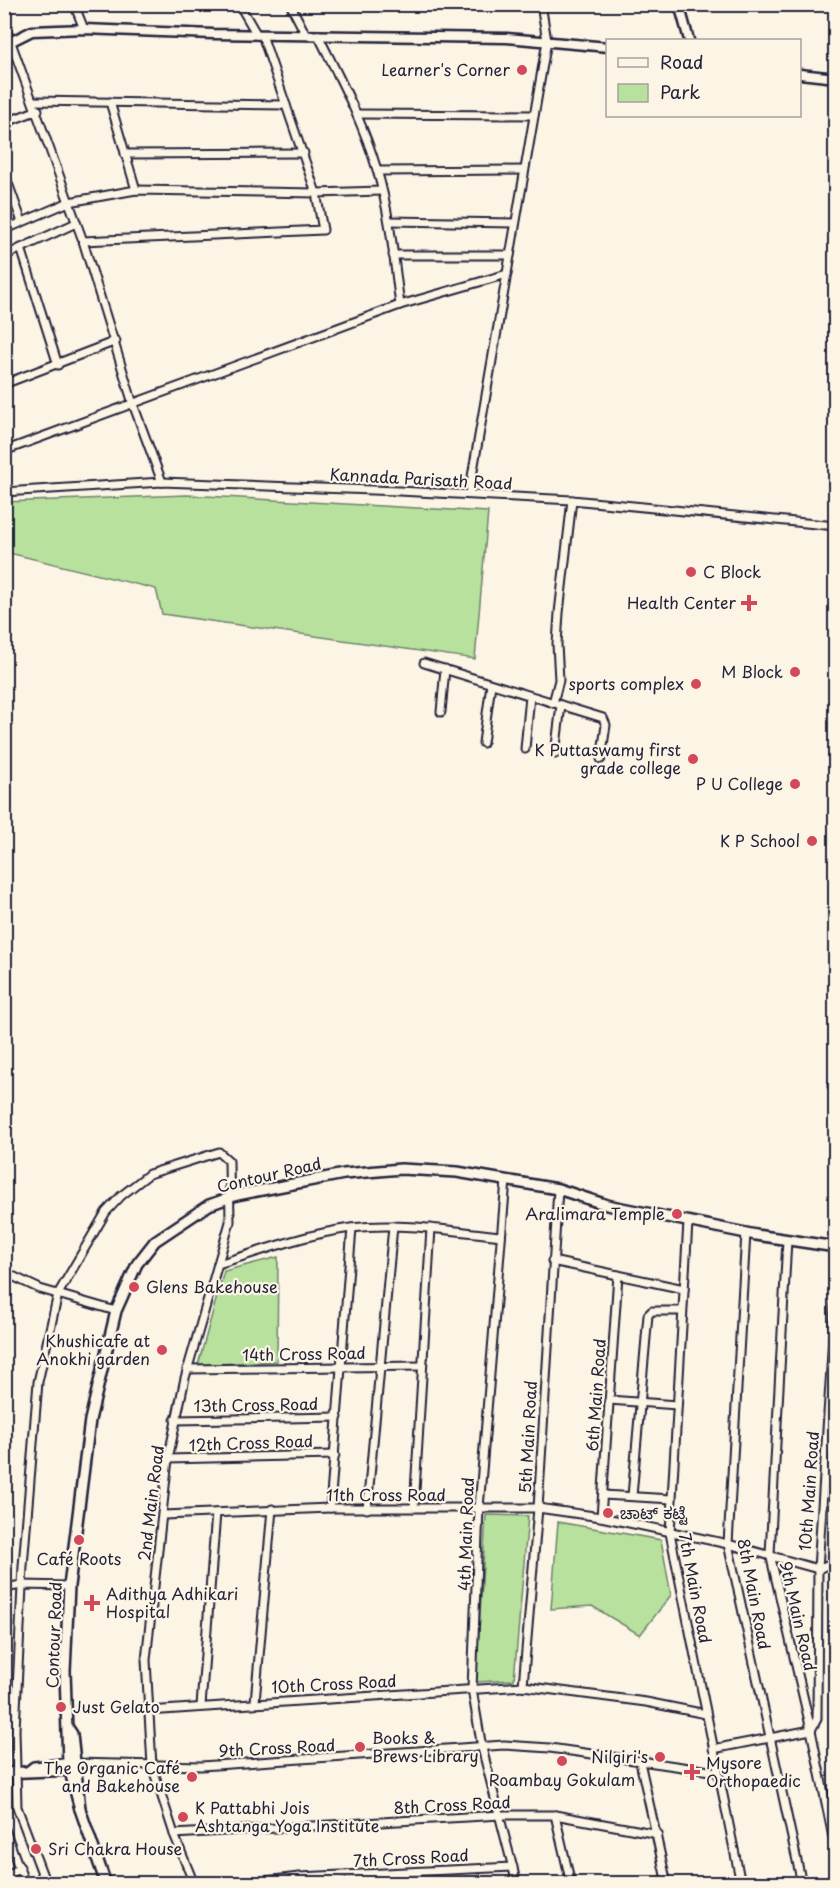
<svg xmlns="http://www.w3.org/2000/svg" width="840" height="1888" viewBox="0 0 840 1888" font-family="'Playpen Sans','Noto Sans Kannada',sans-serif">
<style>
.green{fill:#b8e19e;stroke:#6d826c;stroke-width:1.5}
.lines{fill:none;stroke-linecap:round;stroke-linejoin:round}
.minor-casing{stroke:#22223b;stroke-width:11}
.tertiary-casing{stroke:#22223b;stroke-width:13}
.secondary-casing{stroke:#22223b;stroke-width:14}
.minor{stroke:#fcf5e5;stroke-width:7}
.tertiary{stroke:#fcf5e5;stroke-width:8}
.secondary{stroke:#fcf5e5;stroke-width:9}
.poi-dot{fill:#d1495b;stroke:#fcf5e5;stroke-width:2}
.labels{text-anchor:middle;stroke-width:4.5;stroke-linejoin:round;paint-order:stroke}
.poi-label{font-size:16px;fill:#22223b;stroke:#fcf5e5;text-anchor:end}
.street-label{font-size:16px;fill:#22223b;stroke:#fcf5e5}
</style>
<rect width="100%" height="100%" fill="#fcf5e5"/>
<filter id="ink" filterUnits="userSpaceOnUse"><feTurbulence type="fractalNoise" baseFrequency=".0167" numOctaves="2"/><feDisplacementMap in="SourceGraphic" scale="12" xChannelSelector="R" yChannelSelector="G"/><feConvolveMatrix kernelMatrix="1 2 1 2 8 2 1 2 1" color-interpolation-filters="sRGB"/></filter>
<g filter="url(#ink)">
<g class="green">
<path d="M187 495 488 512 475 659 162 614 156 589 5 552V502Z"/>
<path d="M278 1257 277 1361 198 1365 224 1271Z"/>
<path d="M486 1515 528 1516 514 1680 476 1682Z"/>
<path d="M558 1522 661 1540 671 1595 640 1635 592 1606 551 1609Z"/>
</g>
<g class="lines">
<g class="minor-casing">
<g id="minor">
<path d="M74 4 84 29"/>
<path d="M239 4 257 35"/>
<path d="M290 4 306 35"/>
<path d="M4 23 83 241 133 404 162 482"/>
<path d="M318 35C340 79 363 122 377 170 390 213 394 260 400 305"/>
<path d="M34 101 286 105"/>
<path d="M110 102 136 190"/>
<path d="M357 114 534 115"/>
<path d="M4 123 38 110"/>
<path d="M125 154 304 153"/>
<path d="M378 171 524 170"/>
<path d="M4 172 22 222"/>
<path d="M389 221 515 223"/>
<path d="M4 230 69 202 136 190 316 193 381 191"/>
<path d="M83 241 323 230 316 193 262 35"/>
<path d="M21 248 58 365"/>
<path d="M393 255H510"/>
<path d="M4 256 76 223"/>
<path d="M4 384 116 341"/>
<path d="M4 451 400 305 507 274"/>
<path d="M4 492 162 482 399 491 572 500 836 526"/>
<path d="M469 494 547 41 541 4"/>
<path d="M424 663 603 718 606 725 601 759"/>
<path d="M553 703 559 680 557 644 559 613 572 500"/>
<path d="M441 712 445 669"/>
<path d="M483 743 491 684"/>
<path d="M525 749 530 696"/>
<path d="M555 754 561 705"/>
<path d="M832 1086 836 1087"/>
<path d="M506 1180 479 1508 472 1689 482 1748 517 1884"/>
<path d="M688 1222 670 1533 741 1884"/>
<path d="M746 1233 728 1544 802 1884"/>
<path d="M787 1240 770 1554 811 1730 836 1852"/>
<path d="M552 1261 684 1289"/>
<path d="M218 1264C262 1251 306 1234 351 1228 401 1222 452 1231 501 1236"/>
<path d="M4 1272 40 1289 116 1311"/>
<path d="M187 1369 422 1366"/>
<path d="M609 1400 677 1405"/>
<path d="M175 1420 338 1417"/>
<path d="M168 1459 335 1455"/>
<path d="M603 1495 672 1499"/>
<path d="M632 1496 648 1315 652 1311H682"/>
<path d="M330 1508 352 1228"/>
<path d="M414 1508 431 1228"/>
<path d="M367 1509 393 1226"/>
<path d="M164 1515 330 1508H538L601 1517 728 1544 818 1569"/>
<path d="M601 1517 618 1275"/>
<path d="M818 1569 836 1561"/>
<path d="M4 1588 22 1585 69 1586"/>
<path d="M523 1686 538 1508 558 1189"/>
<path d="M255 1702 272 1509"/>
<path d="M201 1706 216 1513"/>
<path d="M148 1711 523 1686 646 1702 706 1714"/>
<path d="M713 1749 811 1730 817 1719 818 1569 836 1290"/>
<path d="M640 1762 667 1884"/>
<path d="M75 1763 201 1766 504 1745 550 1748 717 1772"/>
<path d="M555 1815 571 1884"/>
<path d="M4 1827 25 1884"/>
<path d="M174 1834 501 1815H555L658 1834"/>
<path d="M4 1879 20 1867"/>
<path d="M46 1884 17 1807 15 1730 23 1566 38 1382 58 1294 106 1212 121 1196 149 1174 219 1152 229 1161 230 1222 185 1378 168 1459 146 1660 152 1766 174 1834 194 1884"/>
<path d="M238 1884 299 1877 513 1867"/>
</g>
</g>
<g class="tertiary-casing">
<g id="tertiary">
<path d="M679 4 689 40"/>
<path d="M4 45 32 31 84 29 213 34 507 38 608 47"/>
<path d="M800 74 836 78"/>
</g>
</g>
<g class="secondary-casing">
<g id="secondary">
<path d="M68 1728 72 1734 80 1809 106 1884"/>
<path d="M29 1771 34 1767 74 1763"/>
<path d="M4 1773 73 1770"/>
<path d="M80 1809 68 1764 65 1671 69 1586 90 1420 116 1311 137 1264 155 1241 209 1205 237 1195 344 1174 401 1169 457 1172 558 1189 607 1205 756 1235 836 1247"/>
</g>
</g>
<use href="#minor" class="minor"/>
<use href="#tertiary" class="tertiary"/>
<use href="#secondary" class="secondary"/>
</g>
</g>
<g class="poi-dot">
<circle cx="522" cy="70" r="6"/>
<circle cx="691" cy="572" r="6"/>
<path d="M746 594h6v6h6v6h-6v6h-6v-6h-6v-6h6z"/>
<circle cx="795" cy="672" r="6"/>
<circle cx="696" cy="684" r="6"/>
<circle cx="693" cy="759" r="6"/>
<circle cx="795" cy="784" r="6"/>
<circle cx="812" cy="841" r="6"/>
<circle cx="677" cy="1214" r="6"/>
<circle cx="134" cy="1287" r="6"/>
<circle cx="162" cy="1350" r="6"/>
<circle cx="608" cy="1513" r="6"/>
<circle cx="79" cy="1540" r="6"/>
<path d="M89 1594h6v6h6v6h-6v6h-6v-6h-6v-6h6z"/>
<circle cx="61" cy="1707" r="6"/>
<circle cx="360" cy="1747" r="6"/>
<circle cx="660" cy="1757" r="6"/>
<circle cx="562" cy="1761" r="6"/>
<path d="M689 1763h6v6h6v6h-6v6h-6v-6h-6v-6h6z"/>
<circle cx="192" cy="1777" r="6"/>
<circle cx="183" cy="1817" r="6"/>
<circle cx="36" cy="1849" r="6"/>
</g>
<g class="labels">
<g class="poi-label">
<text x="510" y="76">Learner's Corner</text>
<text x="703" y="578" text-anchor="start">C Block</text>
<text x="736" y="609">Health Center</text>
<text x="783" y="678">M Block</text>
<text x="684" y="690">sports complex</text>
<text x="681" y="756">K Puttaswamy first<tspan x="681" dy="18">grade college</tspan></text>
<text x="783" y="790">P U College</text>
<text x="800" y="847">K P School</text>
<text x="665" y="1220">Aralimara Temple</text>
<text x="146" y="1293" text-anchor="start">Glens Bakehouse</text>
<text x="150" y="1347">Khushicafe at<tspan x="150" dy="18">Anokhi garden</tspan></text>
<text x="620" y="1519" text-anchor="start">ಚಾಟ್ ಕಟ್ಟೆ</text>
<text x="79" y="1565" text-anchor="middle">Café Roots</text>
<text x="106" y="1600" text-anchor="start">Adithya Adhikari<tspan x="106" dy="18">Hospital</tspan></text>
<text x="73" y="1713" text-anchor="start">Just Gelato</text>
<text x="372" y="1744" text-anchor="start">Books &amp;<tspan x="372" dy="18">Brews Library</tspan></text>
<text x="648" y="1763">Nilgiri's</text>
<text x="706" y="1769" text-anchor="start">Mysore<tspan x="706" dy="18">Orthopaedic</tspan></text>
<text x="180" y="1774">The Organic Café<tspan x="180" dy="18">and Bakehouse</tspan></text>
<text x="562" y="1786" text-anchor="middle">Roambay Gokulam</text>
<text x="195" y="1814" text-anchor="start">K Pattabhi Jois<tspan x="195" dy="18">Ashtanga Yoga Institute</tspan></text>
<text x="48" y="1855" text-anchor="start">Sri Chakra House</text>
</g>
<g class="street-label">
<text transform="translate(421 479) rotate(3)" y="6">Kannada Parisath Road</text>
<text transform="translate(269 1175) rotate(-13)" y="6">Contour Road</text>
<text transform="translate(304 1354) rotate(-1)" y="6">14th Cross Road</text>
<text transform="translate(596 1395) rotate(-86)" y="6">6th Main Road</text>
<text transform="translate(256 1405) rotate(-1)" y="6">13th Cross Road</text>
<text transform="translate(528 1437) rotate(-87)" y="6">5th Main Road</text>
<text transform="translate(251 1443) rotate(-2)" y="6">12th Cross Road</text>
<text transform="translate(809 1491) rotate(-86)" y="6">10th Main Road</text>
<text x="386" y="1501">11th Cross Road</text>
<text transform="translate(151 1503) rotate(-83)" y="6">2nd Main Road</text>
<text transform="translate(466 1534) rotate(-88)" y="6">4th Main Road</text>
<text transform="translate(695 1588) rotate(79)" y="6">7th Main Road</text>
<text transform="translate(754 1594) rotate(79)" y="6">8th Main Road</text>
<text transform="translate(798 1616) rotate(77)" y="6">9th Main Road</text>
<text transform="translate(54 1635) rotate(-88)" y="6">Contour Road</text>
<text transform="translate(334 1684) rotate(-3)" y="6">10th Cross Road</text>
<text transform="translate(277 1748) rotate(-3)" y="6">9th Cross Road</text>
<text transform="translate(452 1805) rotate(-3)" y="6">8th Cross Road</text>
<text transform="translate(411 1858) rotate(-3)" y="6">7th Cross Road</text>
</g>
</g>
<rect width="840" height="1888" fill="none" stroke="#fcf5e5" stroke-width="24"/>
<rect x="12" y="12" width="816" height="1864" fill="none" stroke="#22223b" stroke-width="2" filter="url(#ink)"/>
<rect x="606" y="39" width="195" height="78" fill="#fcf5e5" stroke="#a5a1a1" stroke-width="1.5"/>
<rect x="618" y="58" width="30" height="9" fill="#fcf5e5" stroke="#a5a1a1" stroke-width="1.5"/>
<text x="660" y="69" font-size="18" fill="#22223b">Road</text>
<rect x="618" y="84" width="30" height="18" fill="#b8e19e" stroke="#a5a1a1" stroke-width="1.5"/>
<text x="660" y="99" font-size="18" fill="#22223b">Park</text>
</svg>
